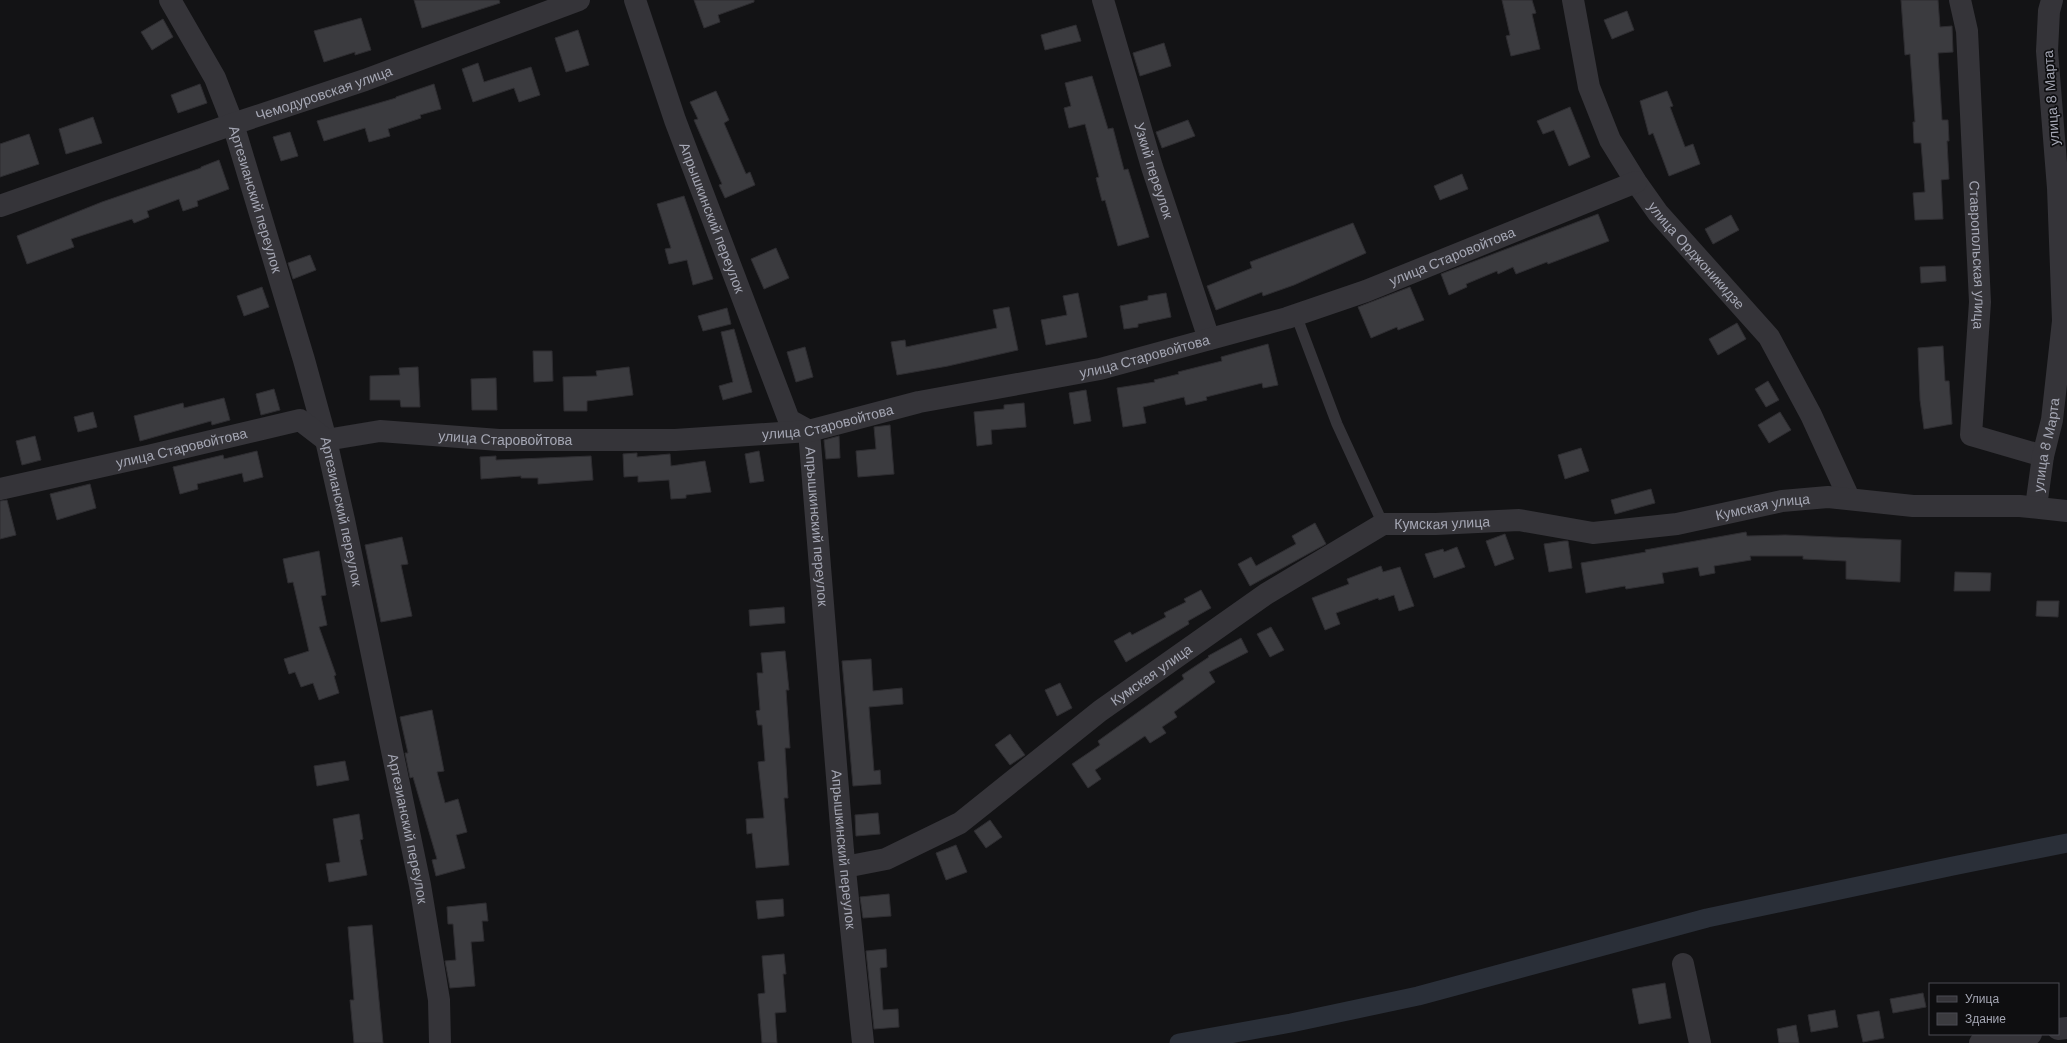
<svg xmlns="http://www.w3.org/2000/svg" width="2067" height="1043" viewBox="0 0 2067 1043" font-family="'DM Sans',sans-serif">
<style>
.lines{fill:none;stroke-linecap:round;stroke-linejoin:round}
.canal{stroke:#2a2f38;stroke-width:19}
.building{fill:#3b3b3f;stroke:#2e2d31}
.lane{stroke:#353439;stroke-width:11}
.street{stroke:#353439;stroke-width:22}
.labels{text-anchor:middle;stroke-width:3.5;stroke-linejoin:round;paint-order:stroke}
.street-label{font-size:14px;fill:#a5a7b4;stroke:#0e0e10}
</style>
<rect width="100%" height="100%" fill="#131315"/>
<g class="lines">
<path class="canal" d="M1179 1043 1291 1023 1418 996 1707 918 1953 866 2067 843"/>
</g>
<g class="building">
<path d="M414 0H499L500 3 422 28Z"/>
<path d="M694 0H754V2L718 15 720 22 704 28Z"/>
<path d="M1502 0H1532L1536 13 1532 14 1540 49 1511 56 1506 36 1510 35Z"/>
<path d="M1901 0H1938L1940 27 1952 26 1953 52 1938 53 1942 120H1948L1949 141H1947L1949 179 1941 180 1943 219 1915 220 1913 193 1925 192 1921 143H1914L1913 122H1915L1910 54 1905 55Z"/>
<path d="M1627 11 1634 30 1612 39 1604 20Z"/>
<path d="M361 18 371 50 355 55V52L324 62 314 31Z"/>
<path d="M163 19 173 37 152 50 141 32Z"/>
<path d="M1076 25 1081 41 1045 50 1041 35Z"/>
<path d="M578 30 589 65 566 72 555 38Z"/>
<path d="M1164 43 1171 66 1140 76 1133 53Z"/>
<path d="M478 63 484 82 531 67 540 95 519 102 514 88 473 102 462 69Z"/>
<path d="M1092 76 1108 129 1113 128 1124 170 1128 169 1149 237 1118 246 1105 200 1102 201 1096 178 1099 177 1085 124 1069 128 1064 108 1071 106 1065 83Z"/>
<path d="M200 84 207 103 178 113 171 95Z"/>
<path d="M434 84 441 109 420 115 421 118 388 129 390 136 369 142 365 128 324 141 317 121 396 98V97Z"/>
<path d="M716 91 729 120 724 123 746 174 750 172 755 185 725 198 719 185 722 184 694 120 698 119 690 102Z"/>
<path d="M1667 91 1673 106 1670 107 1685 147 1693 144 1700 164 1669 176 1653 133 1649 135 1640 101Z"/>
<path d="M1570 107 1590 157 1569 166 1554 130 1543 134 1537 121Z"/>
<path d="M93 117 102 143 66 154 59 129Z"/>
<path d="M1188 120 1195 136 1162 148 1156 132Z"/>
<path d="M290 132 298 156 281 161 273 137Z"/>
<path d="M29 134 39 164 0 177V144Z"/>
<path d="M219 160 229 189 197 201 198 206 183 211 179 199 147 211 149 217 134 223 132 219 71 239 74 247 27 264 17 236 102 202 201 168V167Z"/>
<path d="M1462 174 1468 189 1440 200 1434 186Z"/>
<path d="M684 196 713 279 693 285 687 260 669 264 665 249 671 248 657 204Z"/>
<path d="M1598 214 1609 241 1548 264 1547 262 1516 274 1513 267 1498 274 1497 271 1466 284 1467 287 1449 295 1441 274Z"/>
<path d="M1731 215 1739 230 1713 244 1705 229Z"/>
<path d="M1353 223 1366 253 1294 285 1263 296 1262 292 1216 310 1207 286 1252 268 1250 262Z"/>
<path d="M776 248 789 278 764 289 751 259Z"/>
<path d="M310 255 316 270 293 279 288 263Z"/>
<path d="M1945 266 1946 281 1921 283 1920 267Z"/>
<path d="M262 287 269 307 244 316 237 296Z"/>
<path d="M1410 287 1424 320 1398 330 1397 327 1371 338 1358 307Z"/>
<path d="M1078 293 1087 337 1046 345 1041 320 1067 315 1063 296Z"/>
<path d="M1166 293 1171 317 1138 324V327L1124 329 1120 306 1148 300V296Z"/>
<path d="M1009 307 1018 350 948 366 897 375 891 342 905 340 906 347 997 328 993 310Z"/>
<path d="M727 308 731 324 703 331 698 316Z"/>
<path d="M1737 323 1746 339 1718 355 1709 339Z"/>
<path d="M734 329 752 392 723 400 719 386 733 382 721 332Z"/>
<path d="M1268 344 1278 385 1263 388 1262 383 1206 397 1207 400 1186 405 1184 397 1143 407 1146 423 1123 427 1117 388 1155 382 1154 380 1179 374 1178 372 1222 361 1221 357Z"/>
<path d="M1943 346 1945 381H1949L1952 424 1924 429 1920 400 1918 348Z"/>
<path d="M805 347 813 377 796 382 787 352Z"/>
<path d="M533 351H552L553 381 534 382Z"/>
<path d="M418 367 420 407H401L400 400H370V376L400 375 399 368Z"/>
<path d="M629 367 633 395 587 401V411H564L563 377 597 376 596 371Z"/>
<path d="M496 378 497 410H472L471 379Z"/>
<path d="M1768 381 1779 400 1766 407 1755 389Z"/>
<path d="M274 389 280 410 261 415 256 394Z"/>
<path d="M1086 390 1091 421 1074 424 1069 393Z"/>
<path d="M224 398 230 420 212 425 211 421 140 441 134 416 183 403 184 408Z"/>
<path d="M1024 403 1026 427 991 430 992 444 977 446 974 412 1004 409V405Z"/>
<path d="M93 412 97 427 78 432 74 417Z"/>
<path d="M1780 412 1791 430 1769 443 1758 425Z"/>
<path d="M890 425 894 474 858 477 856 451 876 449 874 427Z"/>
<path d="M35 436 41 460 22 465 16 441Z"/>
<path d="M839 436 840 458 826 459 824 440Z"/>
<path d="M1581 448 1589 471 1565 479 1558 455Z"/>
<path d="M257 451 263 477 244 482 242 473 197 484 198 489 180 494 173 467 223 455 224 459Z"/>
<path d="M759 451 764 481 750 483 745 454Z"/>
<path d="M637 453V457L670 454 671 466 705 461 711 492 686 495V498L671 499 669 480 638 482V476L624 477 623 454Z"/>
<path d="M496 456V460L591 456 593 480 538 484V478H521V476L481 479 480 457Z"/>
<path d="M90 484 96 508 57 520 50 494Z"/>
<path d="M1651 489 1655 503 1615 514 1611 500Z"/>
<path d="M7 500 16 535 0 539V501Z"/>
<path d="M1315 523 1326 544 1250 586 1238 564 1251 557 1256 566 1296 544 1292 536Z"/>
<path d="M1746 532 1747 536 1785 535 1901 540 1900 582 1846 579V561L1803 559V556H1750L1751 560 1714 566 1715 573 1700 576 1698 567 1662 573 1664 583 1626 589 1625 586 1586 593 1581 563 1646 552 1645 550Z"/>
<path d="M1505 534 1514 559 1495 566 1486 541Z"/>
<path d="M402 537 408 564 401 565 412 616 381 622 365 545Z"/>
<path d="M1564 541H1568L1572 568 1549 572 1544 544Z"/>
<path d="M1457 547 1465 567 1434 578 1425 554 1443 549 1444 552Z"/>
<path d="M319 551 326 595 321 596 327 625 319 627 336 675 334 676 339 693 319 700 313 683 301 687 295 672 289 674 284 659 309 651 293 582 288 583 283 559Z"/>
<path d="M1381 566 1383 572 1400 567 1414 606 1399 611 1394 595 1379 600 1378 598 1336 613 1340 624 1325 630 1312 598 1349 584 1347 579Z"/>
<path d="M1955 572 1991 573 1990 591H1954Z"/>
<path d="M1201 590 1211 608 1188 621 1189 624 1126 662 1114 641 1130 632 1132 635 1166 617 1164 613 1186 602 1184 599Z"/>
<path d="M2037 601H2059L2058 617 2036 616Z"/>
<path d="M784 607 785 623 750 626 749 610Z"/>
<path d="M1271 627 1284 650 1270 657 1257 634Z"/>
<path d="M1241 638 1248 652 1209 672 1215 682 1174 712 1177 717 1162 727 1166 733 1150 743 1145 736 1095 770 1101 779 1088 788 1072 764 1100 745 1098 741 1184 679 1182 675 1209 657 1208 656Z"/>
<path d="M785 651 789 690H786L790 748H785L788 798H784L789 865 756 868 752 833 747 834 746 819 764 818 758 762 765 761 762 725H758L756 711 760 710 757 673H763L761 653Z"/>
<path d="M871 659 873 691 902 688 903 704 869 707 874 771 880 770 881 784 853 786 842 661Z"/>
<path d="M1060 683 1072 708 1057 716 1045 690Z"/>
<path d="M432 710 444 771 437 772 445 803 458 799 467 832 456 835 465 868 436 876 432 860 437 859 413 777 410 778 405 753H408L400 717Z"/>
<path d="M1010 734 1025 755 1010 765 995 745Z"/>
<path d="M345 761 349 780 317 786 314 766Z"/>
<path d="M878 813 880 834 856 836 855 815Z"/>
<path d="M359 814 363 839 360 840 367 875 329 882 326 864 340 862 333 819Z"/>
<path d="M990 820 1002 837 986 848 974 831Z"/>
<path d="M956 845 967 872 946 880 936 853Z"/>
<path d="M889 894 891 916 863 918 860 897Z"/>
<path d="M783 899 784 916 758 919 756 901Z"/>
<path d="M486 903 488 921H482L484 941 471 942 475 986 450 988 445 961 456 960 453 924H448L447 907Z"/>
<path d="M372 925 383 1043H354L350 1000H354L348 927Z"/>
<path d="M886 949 887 967 880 968 883 1010 898 1009 899 1027 874 1029 866 951Z"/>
<path d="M784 954 786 974H783L786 1012 775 1013 777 1043H762L758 994 765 993 762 956Z"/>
<path d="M1665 983 1671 1018 1639 1024 1632 989Z"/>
<path d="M1923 993 1926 1007 1893 1013 1890 999Z"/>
<path d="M1835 1010 1838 1027 1811 1032 1808 1015Z"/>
<path d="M1879 1011 1884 1038 1863 1042 1857 1015Z"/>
<path d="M1796 1025 1799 1043H1779L1777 1029Z"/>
</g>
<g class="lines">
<path class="lane" d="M1296 315 1337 424 1383 524"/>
<g class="street">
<path id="s1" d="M170 0 215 78 233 124 304 360 326 440 344 520 420 885 439 1000 440 1043"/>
<path id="s2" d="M635 0 675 120 789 420 809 431 843 851 863 1043"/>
<path id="s3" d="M1103 0 1152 167 1209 339"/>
<path id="s4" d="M1573 0 1589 87 1610 140 1636 182 1658 213 1769 337 1811 415 1849 498"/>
<path id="s5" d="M1960 0 1967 31 1980 302 1971 435 2043 456"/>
<path id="s6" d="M0 206 233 124 365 80 579 0"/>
<path id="s7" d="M0 489 148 456 300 420 326 440 380 431 499 440H675L809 431 919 402 1100 369 1287 318 1366 291 1636 182"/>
<path id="s8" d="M2036 507 2043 456 2052 420 2063 321 2058 188 2047 51 2049 11 2052 0"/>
<path id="s9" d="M845 867 886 859 960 823 1100 711 1266 594 1383 524H1436L1519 520 1593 533 1677 524 1782 501 1828 497 1913 506H2020L2067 511"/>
<path d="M1683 964 1700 1043"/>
<path d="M2058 1029 2067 1028"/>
<path d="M1980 1043 2031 1034"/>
</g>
</g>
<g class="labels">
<g class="street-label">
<text dy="5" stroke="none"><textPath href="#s6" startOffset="343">Чемодуровская улица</textPath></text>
<text transform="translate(2051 98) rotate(-94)" y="5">улица 8 Марта</text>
<text dy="5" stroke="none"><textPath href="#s3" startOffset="178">Узкий переулок</textPath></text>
<text dy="5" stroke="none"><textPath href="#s1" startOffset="218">Артезианский переулок</textPath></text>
<text dy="5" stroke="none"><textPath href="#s2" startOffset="231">Апрышкинский переулок</textPath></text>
<text dy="5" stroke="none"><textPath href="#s4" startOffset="290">улица Орджоникидзе</textPath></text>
<text dy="5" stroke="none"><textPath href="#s5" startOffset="256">Ставропольская улица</textPath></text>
<text dy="5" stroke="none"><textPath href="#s7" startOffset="1493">улица Старовойтова</textPath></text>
<text dy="5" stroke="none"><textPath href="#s7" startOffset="1169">улица Старовойтова</textPath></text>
<text dy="5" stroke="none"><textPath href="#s7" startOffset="845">улица Старовойтова</textPath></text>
<text dy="5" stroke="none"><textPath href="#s7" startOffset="521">улица Старовойтова</textPath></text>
<text dy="5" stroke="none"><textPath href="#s8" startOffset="63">улица 8 Марта</textPath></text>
<text dy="5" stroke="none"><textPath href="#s7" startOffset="186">улица Старовойтова</textPath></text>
<text dy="5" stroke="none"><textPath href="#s9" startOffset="1026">Кумская улица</textPath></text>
<text dy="5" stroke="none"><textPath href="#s1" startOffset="542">Артезианский переулок</textPath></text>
<text dy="5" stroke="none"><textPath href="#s9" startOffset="702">Кумская улица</textPath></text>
<text dy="5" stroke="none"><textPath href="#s2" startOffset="566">Апрышкинский переулок</textPath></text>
<text dy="5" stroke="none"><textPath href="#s9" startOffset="366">Кумская улица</textPath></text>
<text dy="5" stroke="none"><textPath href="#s1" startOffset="866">Артезианский переулок</textPath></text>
<text dy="5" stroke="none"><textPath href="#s2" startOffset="890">Апрышкинский переулок</textPath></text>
</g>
</g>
<rect x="1929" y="983" width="130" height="52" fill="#0e0e10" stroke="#4a4b52"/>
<rect x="1937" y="996" width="20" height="6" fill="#353439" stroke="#4a4b52"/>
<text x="1965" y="1003" font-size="12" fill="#a5a7b4">Улица</text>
<rect x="1937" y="1013" width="20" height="12" fill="#3b3b3f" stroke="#4a4b52"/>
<text x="1965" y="1023" font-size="12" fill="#a5a7b4">Здание</text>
</svg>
